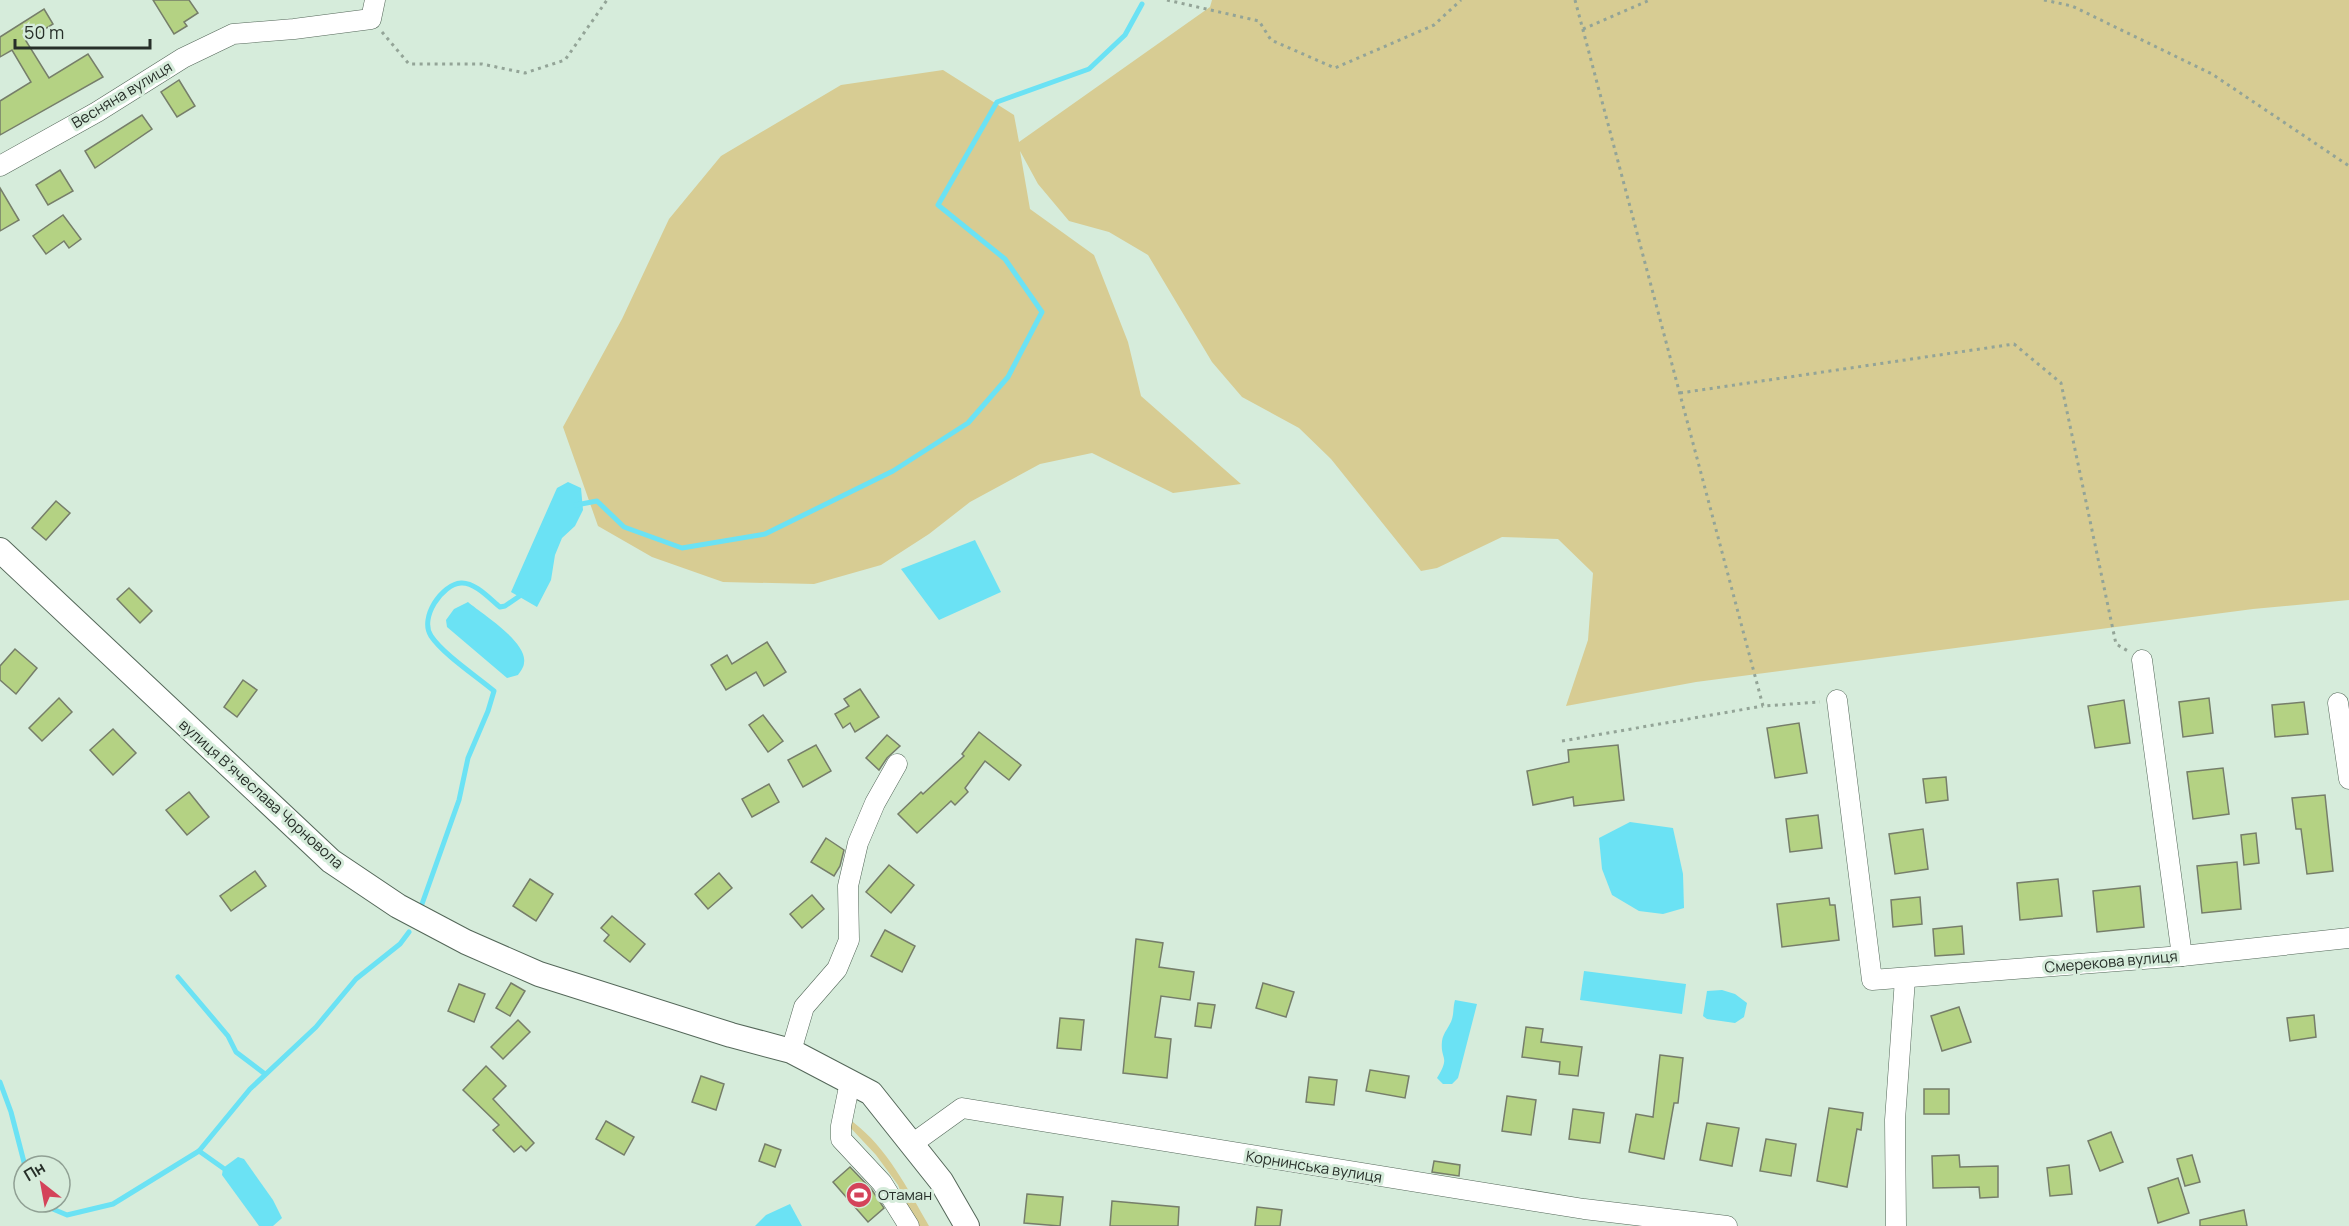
<svg xmlns="http://www.w3.org/2000/svg" width="2349" height="1226" viewBox="0 0 2349 1226" font-family="Manrope,sans-serif">
<style>
.green{fill:#d7cc93}
.water{fill:#6be2f4}
.lines{fill:none;stroke-linecap:round;stroke-linejoin:round}
.stream{stroke:#6be2f4;stroke-width:5}
.building{fill:#b4d283;stroke:#767e6a;stroke-width:1.5}
.minor-casing{stroke:#546759;stroke-width:21}
.major-casing{stroke:#546759;stroke-width:26}
.path{stroke:#93a497;stroke-width:3;stroke-dasharray:3 4.5;stroke-linecap:butt}
.minor{stroke:#fff;stroke-width:20}
.major{stroke:#fff;stroke-width:24}
.labels{text-anchor:middle;stroke-width:6;stroke-linejoin:round;paint-order:stroke}
.street-label{font-size:15px;fill:#272f29;stroke:#d6ecdb}
.poi-label{font-size:15px;fill:#272f29;stroke:#d6ecdb;text-anchor:start}
</style>
<rect width="100%" height="100%" fill="#d6ecdb"/>
<g class="green">
<path d="M1212 0H2349V600L2253 609 1696 682 1566 706 1588 640 1593 573 1558 539 1502 537 1437 568 1421 571 1331 459 1299 428 1242 397 1212 362 1148 255 1109 232 1069 221 1038 184 1020 151 1030 209 1094 255 1128 342 1141 396 1241 484 1173 493 1092 453 1040 464 970 502 929 534 881 565 814 584 723 582 652 557 598 526 563 427 622 319 669 219 721 156 841 85 943 70 1014 115 1019 142 1210 7Z"/>
<path d="M853 1122C888 1149 907 1188 929 1226H918L907 1207 898 1185 876 1155 847 1124Z"/>
</g>
<g class="water">
<path d="M568 482 581 488 583 510 575 526 562 538 555 555 551 580 537 607 511 592 557 488Z"/>
<path d="M975 540 1001 592 939 620 901 569Z"/>
<path d="M468 602C482 614 528 642 524 663 524 667 520 672 518 675L507 678 447 627 446 620 454 609Z"/>
<path d="M1630 822 1673 828 1683 874 1684 908 1663 914 1639 911 1612 895 1602 869 1599 838Z"/>
<path d="M1584 971 1686 984 1682 1014 1580 1000Z"/>
<path d="M1722 990 1735 994 1747 1003 1744 1017 1735 1023 1707 1019 1703 1016 1707 991Z"/>
<path d="M1455 1000 1477 1004 1458 1078 1452 1084H1443L1437 1078C1451 1055 1440 1061 1442 1041 1443 1033 1450 1026 1452 1019 1454 1012 1453 1007 1455 1000Z"/>
<path d="M238 1157 244 1159 273 1200 282 1218 273 1226H259L222 1175 223 1168Z"/>
<path d="M790 1204 802 1226H755L766 1215Z"/>
</g>
<g class="lines">
<g class="stream">
<path d="M576 505 597 501 624 527 682 548 765 534 893 471 968 423 1008 377 1042 312 1005 259 938 205 997 102 1089 69 1125 35 1142 4"/>
<path d="M422 904 459 800 468 758 488 711 494 691C476 676 443 654 431 636 419 618 442 584 461 583 475 582 490 599 500 607L505 606 524 593"/>
<path d="M178 977 228 1036 236 1052 265 1074"/>
<path d="M0 1082 11 1112 25 1166"/>
<path d="M199 1151 223 1168"/>
<path d="M40 1202 41 1204 67 1215 113 1204 199 1151 250 1089 316 1027 356 979 400 944 409 932"/>
</g>
</g>
<g class="building">
<path d="M153 0H189L198 13 184 22 187 26 174 34Z"/>
<path d="M44 9 53 24 26 41 49 78 88 54 103 77 0 135V101L31 82 12 50 0 57V37Z"/>
<path d="M179 80 195 106 177 117 161 92Z"/>
<path d="M142 115 152 129 95 168 85 151Z"/>
<path d="M60 170 73 191 48 205 36 185Z"/>
<path d="M0 188 19 220 0 231Z"/>
<path d="M63 215 81 239 69 248 64 241 46 254 33 236Z"/>
<path d="M56 501 70 513 46 540 32 528Z"/>
<path d="M129 588 152 611 140 623 117 599Z"/>
<path d="M767 642 786 672 764 686 756 672 726 690 711 665 727 655 732 664Z"/>
<path d="M15 649 37 668 16 694 0 680V666Z"/>
<path d="M243 680 257 690 237 717 224 707Z"/>
<path d="M860 689 879 717 855 732 850 723 843 728 835 714 849 706 844 699Z"/>
<path d="M59 698 72 712 42 741 29 728Z"/>
<path d="M2209 698 2213 733 2183 737 2179 702Z"/>
<path d="M2124 700 2130 743 2095 748 2088 706Z"/>
<path d="M2304 702 2308 734 2275 737 2272 705Z"/>
<path d="M763 715 783 741 768 752 749 725Z"/>
<path d="M1799 723 1807 773 1775 778 1767 728Z"/>
<path d="M113 729 136 753 113 775 90 750Z"/>
<path d="M979 732 1021 765 1009 780 985 761 965 788 968 792 955 805 951 801 917 833 898 814 921 792 923 794 964 756 962 754Z"/>
<path d="M887 735 900 746 887 758 879 770 866 758Z"/>
<path d="M816 745 831 771 803 787 788 760Z"/>
<path d="M1618 745 1624 800 1574 806 1573 797 1533 805 1527 771 1569 762 1568 750Z"/>
<path d="M2223 768 2229 814 2193 819 2187 772Z"/>
<path d="M1946 777 1948 800 1926 803 1923 779Z"/>
<path d="M769 784 779 802 752 817 742 799Z"/>
<path d="M189 792 209 817 187 835 166 810Z"/>
<path d="M2325 795 2333 871 2307 874 2301 829H2296L2292 798Z"/>
<path d="M1818 815 1822 848 1790 852 1786 819Z"/>
<path d="M1923 829 1928 869 1895 874 1889 834Z"/>
<path d="M2256 833 2259 863 2244 865 2241 835Z"/>
<path d="M826 838 844 850 840 866 834 876 811 862Z"/>
<path d="M2237 862 2241 909 2202 913 2197 866Z"/>
<path d="M889 865 914 885 891 913 866 892Z"/>
<path d="M255 871 266 886 231 911 220 896Z"/>
<path d="M719 873 732 888 708 909 695 894Z"/>
<path d="M530 879 553 894 536 921 513 906Z"/>
<path d="M2058 879 2062 916 2020 920 2017 883Z"/>
<path d="M2140 886 2144 927 2097 932 2093 891Z"/>
<path d="M812 895 824 909 802 928 790 914Z"/>
<path d="M1920 897 1922 924 1893 927 1891 900Z"/>
<path d="M1829 898 1830 905H1835L1839 940 1782 947 1777 904Z"/>
<path d="M612 916 645 944 630 962 604 941 609 935 601 928Z"/>
<path d="M1962 926 1964 954 1935 956 1933 929Z"/>
<path d="M885 930 915 946 902 972 871 956Z"/>
<path d="M1136 939 1163 943 1159 967 1194 972 1190 1000 1161 996 1155 1037 1171 1039 1167 1078 1123 1073Z"/>
<path d="M511 983 525 991 510 1016 496 1008Z"/>
<path d="M1263 983 1294 992 1286 1017 1256 1008Z"/>
<path d="M459 984 485 994 474 1022 448 1011Z"/>
<path d="M1198 1003 1215 1005 1211 1028 1195 1026Z"/>
<path d="M1959 1007 1971 1042 1942 1051 1931 1016Z"/>
<path d="M2314 1015 2316 1037 2290 1041 2287 1018Z"/>
<path d="M1060 1018 1084 1020 1081 1050 1057 1048Z"/>
<path d="M518 1020 530 1032 503 1059 491 1047Z"/>
<path d="M1526 1027 1543 1029 1541 1042 1582 1047 1578 1076 1559 1074 1560 1062 1522 1057Z"/>
<path d="M1660 1055 1683 1058 1678 1103H1674L1664 1159 1629 1152 1636 1114 1653 1117Z"/>
<path d="M486 1066 506 1086 493 1099 534 1143 526 1151 521 1146 514 1152 493 1130 499 1125 463 1090Z"/>
<path d="M1370 1070 1409 1076 1405 1098 1366 1091Z"/>
<path d="M701 1076 724 1084 716 1110 692 1102Z"/>
<path d="M1309 1077 1337 1080 1334 1105 1306 1102Z"/>
<rect x="1924" y="1089" width="25" height="25"/>
<path d="M1507 1096 1536 1100 1531 1135 1502 1131Z"/>
<path d="M1829 1108 1863 1113 1861 1130 1857 1129 1847 1187 1817 1181Z"/>
<path d="M1573 1109 1604 1113 1600 1143 1569 1139Z"/>
<path d="M606 1121 634 1137 624 1155 596 1139Z"/>
<path d="M1707 1123 1739 1128 1732 1166 1700 1160Z"/>
<path d="M2111 1132 2123 1162 2100 1171 2088 1141Z"/>
<path d="M1766 1139 1796 1144 1791 1176 1760 1171Z"/>
<path d="M765 1144 781 1150 775 1167 759 1161Z"/>
<path d="M1959 1155 1960 1167 1998 1166V1197L1980 1198 1979 1187 1933 1188 1932 1156Z"/>
<path d="M2192 1155 2200 1182 2185 1186 2177 1159Z"/>
<path d="M1434 1161 1460 1165 1459 1176 1432 1172Z"/>
<path d="M2069 1165 2072 1194 2050 1196 2047 1168Z"/>
<path d="M850 1167 872 1190 884 1208 868 1222 833 1182Z"/>
<path d="M2178 1178 2189 1213 2158 1223 2148 1188Z"/>
<path d="M1027 1194 1063 1197 1060 1226 1024 1223Z"/>
<path d="M1112 1201 1179 1207 1178 1226H1110Z"/>
<path d="M1257 1207 1282 1210 1280 1226H1255Z"/>
<path d="M2244 1210 2247 1226H2200V1220Z"/>
</g>
<g class="lines">
<g class="minor-casing">
<g id="minor">
<path d="M0 166 97 112 183 58 233 34 294 29 371 19 375 0"/>
<path d="M2142 660 2182 956"/>
<path d="M1837 700 1872 980 2182 956 2349 938"/>
<path d="M2338 703 2349 779"/>
<path d="M791 1051 804 1007 837 969 849 940 848 886 858 843 875 803 897 764"/>
<path d="M850 1082 841 1126V1139L882 1183 909 1226"/>
<path d="M912 1144 962 1108 1584 1209 1727 1226"/>
<path d="M1896 1226 1895 1120 1905 979"/>
</g>
</g>
<g class="major-casing">
<path id="major" d="M0 550 331 861 398 906 466 942 539 974 731 1035 791 1051 871 1093 941 1181 967 1226"/>
</g>
<g class="path">
<path d="M1167 0 1259 21 1271 40 1335 68 1434 25 1461 0"/>
<path d="M1575 0 1763 706 1820 702"/>
<path d="M2044 0 2072 6 2212 74 2349 166"/>
<path d="M1583 29 1650 0"/>
<path d="M382 32 409 64H482L525 73 565 60 607 0"/>
<path d="M1680 393 2014 344 2061 383 2116 644 2128 651"/>
<path d="M1562 741 1763 706"/>
</g>
<use href="#minor" class="minor"/>
<use href="#major" class="major"/>
</g>
<defs>
<g id="stadium-disc" transform="scale(1.35)"><circle r="9.5" fill="#d4435a" stroke="#d6ecdb"/><path d="M0-5a6.5 5 0 1 0 0 10a6.5 5 0 1 0 0-10ZM-3.5-1.8h7v3.6h-7Z" fill="#fff"/></g>
</defs>
<g fill-rule="evenodd">
<use href="#stadium-disc" x="859" y="1195"/>
</g>
<g class="labels">
<g class="street-label">
<text transform="translate(122 95) rotate(-31)" y="5">Весняна вулиця</text>
<text transform="translate(261 794) rotate(42)" y="5">вулиця Вʼячеслава Чорновола</text>
<text transform="translate(2111 962) rotate(-5)" y="5">Смерекова вулиця</text>
<text transform="translate(1314 1167) rotate(9)" y="5">Корнинська вулиця</text>
</g>
<g class="poi-label">
<text x="878" y="1200">Отаман</text>
</g>
</g>
<g transform="translate(42 1184) rotate(329)"><circle r="28" fill="#d6ecdb" stroke="#90a094" stroke-width="1.5"/>
<path d="M0-4.5L10 22L0 15L-10 22Z" fill="#d4435a"/>
<text y="-9" font-size="16" font-weight="bold" text-anchor="middle" fill="#272f29">Пн</text>
</g>
<path d="M15 39v9h135v-9" fill="none" stroke="#272f29" stroke-width="3"/>
<text x="24" y="39" font-size="18" fill="#272f29" stroke="#d6ecdb" stroke-width="4.5" paint-order="stroke">50 m</text>
</svg>
